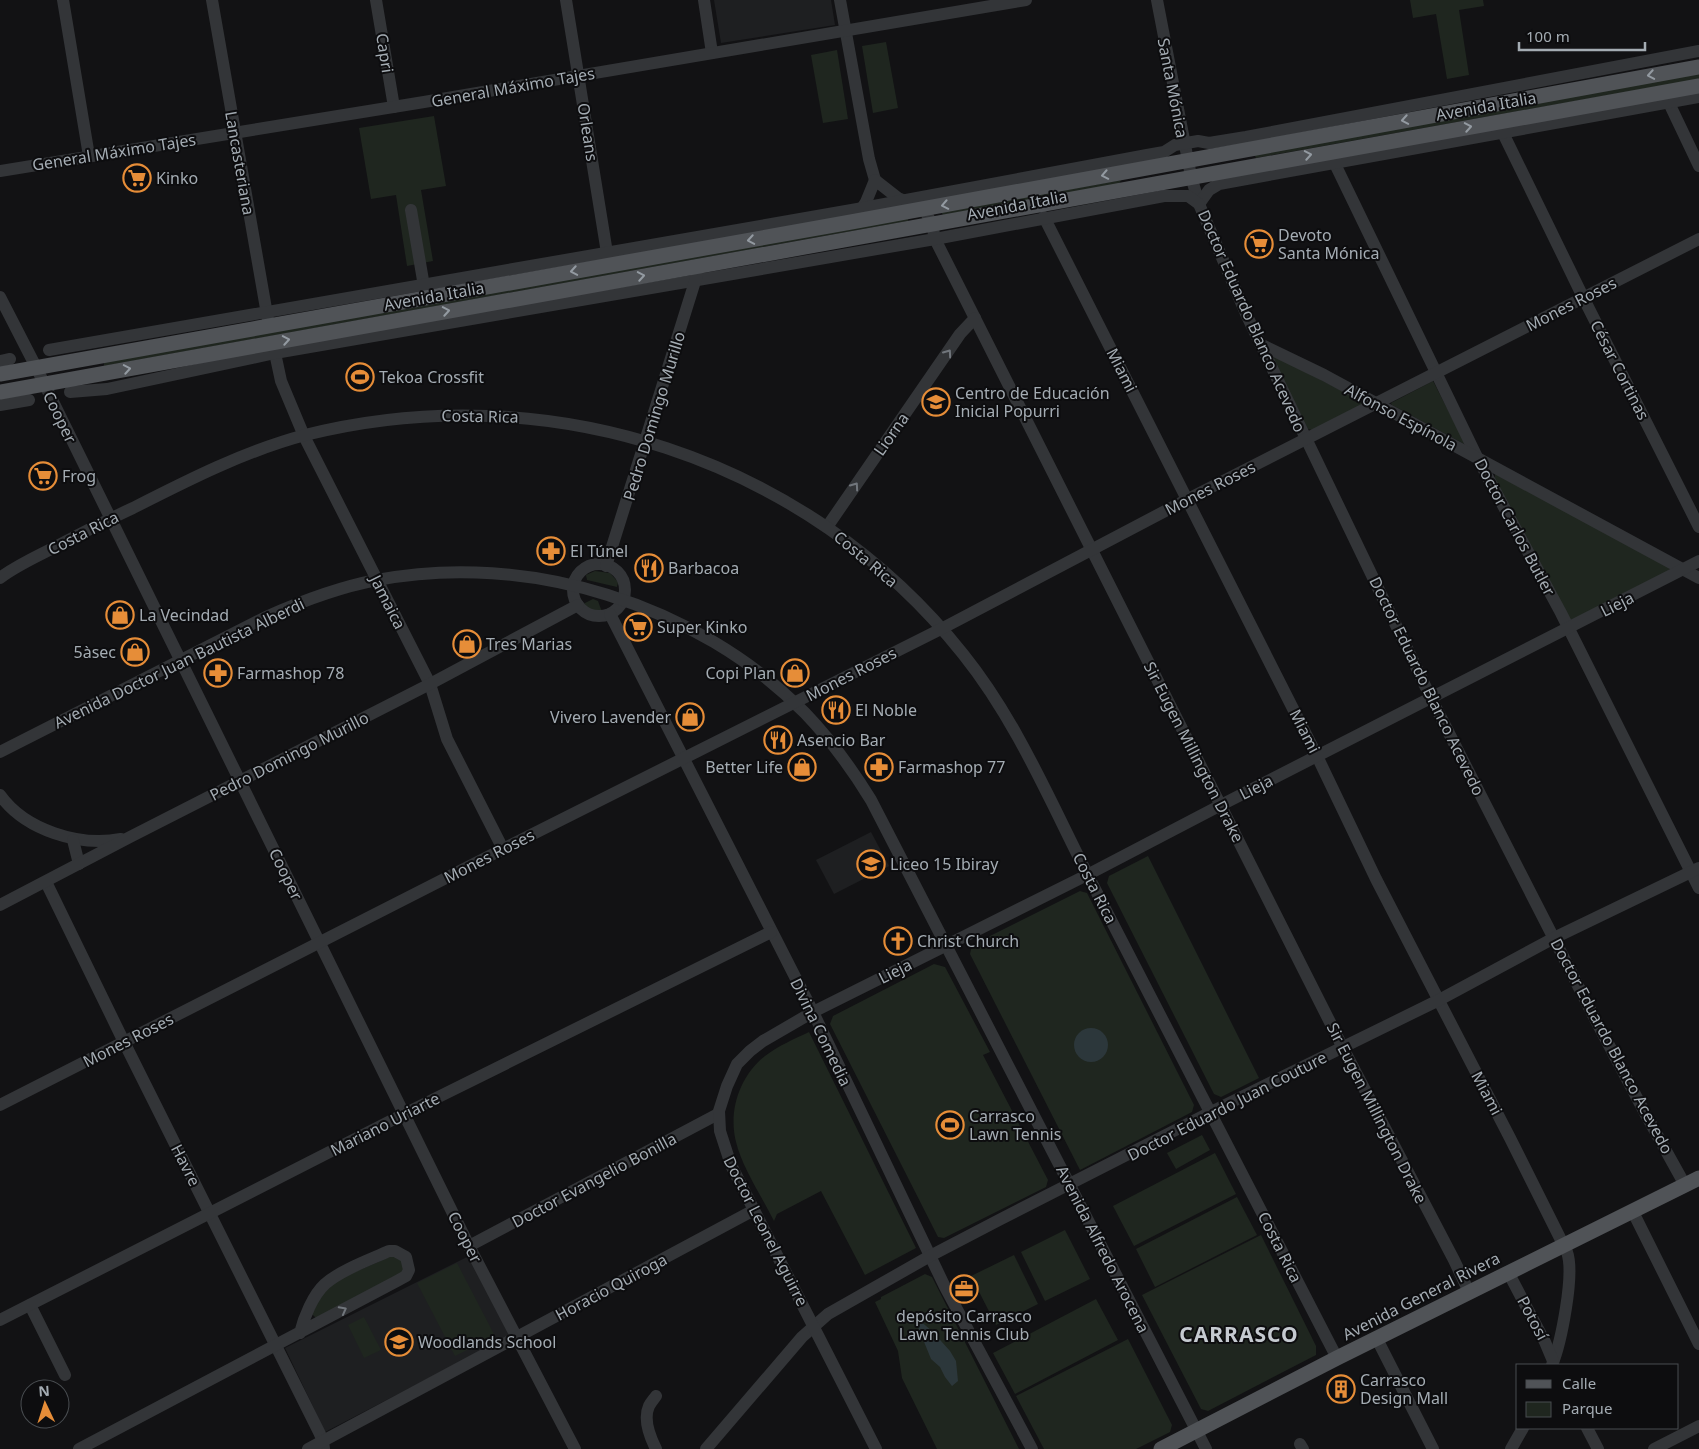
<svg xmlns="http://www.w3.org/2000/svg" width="1699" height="1449" viewBox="0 0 1699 1449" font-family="'Noto Sans',sans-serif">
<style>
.built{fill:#1e1f21}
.green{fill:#1f261f}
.water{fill:#2c373b}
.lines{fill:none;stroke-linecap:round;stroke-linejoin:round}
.minor{stroke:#333538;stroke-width:12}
.major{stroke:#505357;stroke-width:15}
.oneway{stroke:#939aa1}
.oneway2{stroke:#71767c}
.labels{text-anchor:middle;stroke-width:4;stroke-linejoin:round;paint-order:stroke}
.street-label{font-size:16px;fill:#a4acb3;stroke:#0d0d0f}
.poi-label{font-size:16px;fill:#a4acb3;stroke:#0d0d0f;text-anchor:start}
.district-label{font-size:21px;font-weight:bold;letter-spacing:1px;fill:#c5cad0;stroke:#0d0d0f}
</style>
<rect width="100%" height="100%" fill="#121214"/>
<g class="built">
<path d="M714 0H831L835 25 721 43Z"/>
<path d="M871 832 889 866 834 894 816 860Z"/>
<path d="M471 1255 512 1335 325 1432 285 1348Z"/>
</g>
<g class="green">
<path d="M1410 0H1483L1484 6 1459 10 1469 75 1447 79 1436 14 1413 18Z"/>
<path d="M886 42 898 108 873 113 862 46Z"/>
<path d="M837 50 848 119 823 123 811 55Z"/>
<path d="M1699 71V79L1256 158 1254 154Z"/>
<path d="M434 116 446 186 421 190 433 261 407 266 396 195 371 199 359 128Z"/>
<path d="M1121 180 1119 184 943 215 941 212Z"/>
<path d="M908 217V221L104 366V362Z"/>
<path d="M1270 353 1363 402V405L1312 430 1308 429Z"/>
<path d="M1433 381 1466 445 1392 405 1391 403Z"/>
<path d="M1495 474 1668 563 1670 570 1575 620H1569L1495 479Z"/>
<path d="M595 571 610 573 618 582 617 587 587 580 586 575Z"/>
<path d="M593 599 598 601 602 612H590L583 608V604Z"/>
<path d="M1148 856 1259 1078 1221 1097 1214 1094 1107 883 1109 876Z"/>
<path d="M1080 891 1087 893 1194 1105 1192 1112 1080 1170 970 954 972 945Z"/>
<path d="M934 964 945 967 990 1052 983 1055 1048 1180 1046 1187 944 1238 938 1237 830 1024 833 1016Z"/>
<path d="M809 1032 916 1248 865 1275 821 1191 777 1214 774 1221C762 1197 742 1167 736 1142 728 1110 740 1076 765 1056 778 1046 794 1039 809 1032Z"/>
<path d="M1202 1135 1210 1150 1176 1169 1167 1153Z"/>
<path d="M1215 1153 1236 1194 1134 1246 1113 1206Z"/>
<path d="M1237 1197 1257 1235 1155 1287 1136 1249Z"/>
<path d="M1065 1230 1090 1279 1045 1301 1021 1252Z"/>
<path d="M1261 1235 1316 1346V1355L1208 1411 1201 1409 1142 1295Z"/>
<path d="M399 1253 405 1271 316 1318 312 1314 324 1290 336 1280Z"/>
<path d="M1014 1255 1038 1304 996 1325 971 1276Z"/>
<path d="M457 1263 495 1336 455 1356 417 1283Z"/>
<path d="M925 1274 932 1277 1019 1449H937L902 1378 898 1351 875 1302 881 1299V1297Z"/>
<path d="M1096 1299 1118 1340 1015 1394 993 1353Z"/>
<path d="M364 1317 381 1350 364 1358 348 1325Z"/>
<path d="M1128 1339 1172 1425 1170 1432 1136 1449H1044L1016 1396Z"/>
</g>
<g class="water">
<circle cx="1091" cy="1045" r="17"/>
<path d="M919 1320 932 1331 950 1351 956 1361 958 1381 952 1386 945 1377 940 1367 931 1359 916 1322Z"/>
</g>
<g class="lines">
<g class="minor">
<path d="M63 0 89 156"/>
<path d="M212 0 268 320"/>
<path d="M376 0 394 107"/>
<path d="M566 0 608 259"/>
<path d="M704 0 712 53"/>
<path d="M840 0 869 159 875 180"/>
<path d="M1157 0 1191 176 1199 204 1247 316 1431 698 1593 1015 1645 1113 1685 1185"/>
<path d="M1669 103 1699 166"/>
<path d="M1503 133 1583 297 1699 527"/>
<path d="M1335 164 1478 459 1561 613 1699 888"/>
<path d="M0 171 424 102 1026 0"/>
<path d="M1199 204 1209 190 1219 184 1699 97"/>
<path d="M411 210 425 292"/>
<path d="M859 213 866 202 875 180 898 198 924 209 932 224 935 239 1343 1048 1454 1260 1469 1292"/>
<path d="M1044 217 1317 756 1376 879 1510 1138 1567 1252C1575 1274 1561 1343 1552 1365"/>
<path d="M0 297 36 367 469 1246 575 1449"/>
<path d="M1260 344 1324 375 1699 578"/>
<path d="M49 350 863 208 1147 155 1164 152 1175 145 1198 141 1209 143 1246 137 1699 51"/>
<path d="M275 353 281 381 304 436 430 684 447 739 503 849"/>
<path d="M0 361 10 359"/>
<path d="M70 392 107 389 275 353 935 239 1164 196H1188L1199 204"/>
<path d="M0 405 29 400"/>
<path d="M827 527 960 334 975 318"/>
<circle cx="599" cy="590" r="26"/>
<path d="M606 566 697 275"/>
<path d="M0 578C17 565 38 556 57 546 82 533 107 520 133 508 188 480 245 451 305 435 548 374 807 458 963 654 1020 725 1054 811 1096 891 1177 1046 1257 1202 1337 1358"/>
<path d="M610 614 813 1012 945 1287 1032 1449"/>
<path d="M0 752 266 617C302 601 339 587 377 580 527 551 698 604 805 713 830 739 852 769 871 800L1206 1449"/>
<path d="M0 795C25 830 79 847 121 839"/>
<path d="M73 840 79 864"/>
<path d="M46 882 124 1042 319 1432 323 1441 324 1449"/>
<path d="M0 905 130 837 430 684 578 605"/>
<path d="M0 1105 503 849 941 629 1188 499 1699 239"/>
<path d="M1633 1212 1699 1344"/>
<path d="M469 1246 718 1114"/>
<path d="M1508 1272 1545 1342 1553 1361"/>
<path d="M30 1305 65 1375"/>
<path d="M0 1320 404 1114 771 932"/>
<path d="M1377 1339 1433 1449"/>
<path d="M1587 1428 1598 1449"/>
<path d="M1300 1444 1303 1449"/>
<path d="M79 1449 397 1281 406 1276 409 1270 406 1257 395 1251H389C369 1260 341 1270 325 1284 313 1295 304 1317 300 1333"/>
<path d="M308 1449 754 1210"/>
<path d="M656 1449C650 1437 643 1419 649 1406 651 1402 654 1399 656 1396"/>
<path d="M706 1449 802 1337 828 1314 930 1256 999 1220 1211 1112 1439 1000 1554 938 1699 868"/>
<path d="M876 1449 731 1165 720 1131 719 1111 727 1086 737 1064 750 1051 763 1041 813 1012 1087 875 1221 805 1699 561"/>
<path d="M1511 1449 1523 1428"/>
<path d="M1654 1449 1699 1426"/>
</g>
<g class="major">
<path d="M0 374 851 222 1699 67"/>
<path d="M0 392 1699 86"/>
<path d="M1161 1449 1337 1358 1699 1178"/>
</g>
</g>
<defs><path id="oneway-chevron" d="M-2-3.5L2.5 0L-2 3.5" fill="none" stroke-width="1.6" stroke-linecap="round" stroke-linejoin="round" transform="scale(1.25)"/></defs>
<g class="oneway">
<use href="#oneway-chevron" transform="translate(1651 75) rotate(170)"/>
<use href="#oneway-chevron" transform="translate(1405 120) rotate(170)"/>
<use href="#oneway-chevron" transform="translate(1468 127) rotate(-10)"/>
<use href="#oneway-chevron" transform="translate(1308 155) rotate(-10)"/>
<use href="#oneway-chevron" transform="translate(1105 175) rotate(169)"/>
<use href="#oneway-chevron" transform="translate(945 205) rotate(169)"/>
<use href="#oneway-chevron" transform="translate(751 240) rotate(170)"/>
<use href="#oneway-chevron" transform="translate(574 271) rotate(170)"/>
<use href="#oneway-chevron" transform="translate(641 276) rotate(-10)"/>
<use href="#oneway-chevron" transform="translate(446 311) rotate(-10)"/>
<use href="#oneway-chevron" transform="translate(286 340) rotate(-10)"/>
<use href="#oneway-chevron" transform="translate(127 369) rotate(-10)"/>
</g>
<g class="oneway2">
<use href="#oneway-chevron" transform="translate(948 353) rotate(-55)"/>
<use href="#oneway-chevron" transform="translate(855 486) rotate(-55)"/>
<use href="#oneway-chevron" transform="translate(343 1310) rotate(-28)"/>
</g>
<defs>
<g id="supermarket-ring" transform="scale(1.4375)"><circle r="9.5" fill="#0d0d0f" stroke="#e68d38" stroke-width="1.5"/><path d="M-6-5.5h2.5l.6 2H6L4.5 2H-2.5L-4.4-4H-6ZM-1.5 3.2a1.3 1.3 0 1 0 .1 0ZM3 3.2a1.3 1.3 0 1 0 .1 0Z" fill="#e68d38"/></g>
<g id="stadium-ring" transform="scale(1.4375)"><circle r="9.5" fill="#0d0d0f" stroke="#e68d38" stroke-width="1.5"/><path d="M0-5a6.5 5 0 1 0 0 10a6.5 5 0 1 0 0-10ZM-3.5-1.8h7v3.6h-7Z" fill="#e68d38"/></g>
<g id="school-ring" transform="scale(1.4375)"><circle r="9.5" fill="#0d0d0f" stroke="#e68d38" stroke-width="1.5"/><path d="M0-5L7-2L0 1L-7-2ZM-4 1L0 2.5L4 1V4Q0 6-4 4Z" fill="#e68d38"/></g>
<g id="pharmacy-ring" transform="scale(1.4375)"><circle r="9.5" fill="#0d0d0f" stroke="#e68d38" stroke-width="1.5"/><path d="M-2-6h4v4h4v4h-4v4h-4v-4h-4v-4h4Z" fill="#e68d38"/></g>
<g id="restaurant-ring" transform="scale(1.4375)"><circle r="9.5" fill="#0d0d0f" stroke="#e68d38" stroke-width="1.5"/><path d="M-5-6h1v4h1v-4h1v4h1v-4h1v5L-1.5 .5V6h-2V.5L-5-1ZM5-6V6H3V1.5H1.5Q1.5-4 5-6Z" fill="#e68d38"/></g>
<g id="shop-ring" transform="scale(1.4375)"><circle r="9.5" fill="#0d0d0f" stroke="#e68d38" stroke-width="1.5"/><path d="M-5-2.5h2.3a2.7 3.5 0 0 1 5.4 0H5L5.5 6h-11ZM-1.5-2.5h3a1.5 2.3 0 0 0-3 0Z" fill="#e68d38"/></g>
<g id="church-ring" transform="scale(1.4375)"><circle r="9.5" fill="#0d0d0f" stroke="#e68d38" stroke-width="1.5"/><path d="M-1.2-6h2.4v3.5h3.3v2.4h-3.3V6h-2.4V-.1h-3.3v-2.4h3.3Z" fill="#e68d38"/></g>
<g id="office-ring" transform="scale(1.4375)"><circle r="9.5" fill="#0d0d0f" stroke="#e68d38" stroke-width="1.5"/><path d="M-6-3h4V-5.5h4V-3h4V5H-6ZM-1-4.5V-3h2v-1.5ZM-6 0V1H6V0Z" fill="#e68d38"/></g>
<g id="building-ring" transform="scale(1.4375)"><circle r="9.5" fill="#0d0d0f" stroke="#e68d38" stroke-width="1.5"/><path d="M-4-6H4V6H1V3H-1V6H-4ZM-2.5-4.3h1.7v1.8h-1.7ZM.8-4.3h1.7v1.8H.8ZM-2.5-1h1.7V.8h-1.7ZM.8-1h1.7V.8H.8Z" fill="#e68d38"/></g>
</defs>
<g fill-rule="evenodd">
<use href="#supermarket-ring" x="137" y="178"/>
<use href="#supermarket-ring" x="1259" y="244"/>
<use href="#stadium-ring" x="360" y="377"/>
<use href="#school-ring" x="936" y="402"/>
<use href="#supermarket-ring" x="43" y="476"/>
<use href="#pharmacy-ring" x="551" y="551"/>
<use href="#restaurant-ring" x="649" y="568"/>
<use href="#shop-ring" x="120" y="615"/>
<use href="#supermarket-ring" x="638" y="627"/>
<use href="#shop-ring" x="467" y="644"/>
<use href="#shop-ring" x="135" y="652"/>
<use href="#pharmacy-ring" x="218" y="673"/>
<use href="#shop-ring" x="795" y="673"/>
<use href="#restaurant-ring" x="836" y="710"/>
<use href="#shop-ring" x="690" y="717"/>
<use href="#restaurant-ring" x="778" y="740"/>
<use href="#shop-ring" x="802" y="767"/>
<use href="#pharmacy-ring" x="879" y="767"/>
<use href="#school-ring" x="871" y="864"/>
<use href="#church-ring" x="898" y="941"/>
<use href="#stadium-ring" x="950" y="1125"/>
<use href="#office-ring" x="964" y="1289"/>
<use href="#school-ring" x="399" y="1342"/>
<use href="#building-ring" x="1341" y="1389"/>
</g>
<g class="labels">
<g class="street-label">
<text transform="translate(385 53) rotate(81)" y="6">Capri</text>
<text transform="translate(513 87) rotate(-10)" y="6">General Máximo Tajes</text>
<text transform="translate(1173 88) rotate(79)" y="6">Santa Mónica</text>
<text transform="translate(1486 106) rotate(-10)" y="6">Avenida Italia</text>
<text transform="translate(588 132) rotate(81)" y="6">Orleans</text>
<text transform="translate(114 152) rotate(-9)" y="6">General Máximo Tajes</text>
<text transform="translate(240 163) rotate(80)" y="6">Lancasteriana</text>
<text transform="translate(1017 205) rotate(-11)" y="6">Avenida Italia</text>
<text transform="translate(434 296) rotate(-10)" y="6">Avenida Italia</text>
<text transform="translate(1571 304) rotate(-27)" y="6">Mones Roses</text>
<text transform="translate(1252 321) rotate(66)" y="6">Doctor Eduardo Blanco Acevedo</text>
<text transform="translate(1122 370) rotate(63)" y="6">Miami</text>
<text transform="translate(1620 370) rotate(63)" y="6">César Cortinas</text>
<text transform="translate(480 416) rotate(1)" y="6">Costa Rica</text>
<text transform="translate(654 416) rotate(-73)" y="6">Pedro Domingo Murillo</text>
<text transform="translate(60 417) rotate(64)" y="6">Cooper</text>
<text transform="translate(1401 417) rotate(28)" y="6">Alfonso Espínola</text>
<text transform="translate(891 434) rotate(-55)" y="6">Liorna</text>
<text transform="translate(1210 488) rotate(-27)" y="6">Mones Roses</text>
<text transform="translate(1515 527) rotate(62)" y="6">Doctor Carlos Butler</text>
<text transform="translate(83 533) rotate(-27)" y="6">Costa Rica</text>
<text transform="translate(866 559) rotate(40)" y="6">Costa Rica</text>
<text transform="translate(388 602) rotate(63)" y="6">Jamaica</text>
<text transform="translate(1617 604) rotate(-27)" y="6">Lieja</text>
<text transform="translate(179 663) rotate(-26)" y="6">Avenida Doctor Juan Bautista Alberdi</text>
<text transform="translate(851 674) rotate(-27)" y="6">Mones Roses</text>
<text transform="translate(1427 686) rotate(64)" y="6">Doctor Eduardo Blanco Acevedo</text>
<text transform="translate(1305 731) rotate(63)" y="6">Miami</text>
<text transform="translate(1194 752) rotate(63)" y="6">Sir Eugen Millington Drake</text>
<text transform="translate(289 756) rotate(-27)" y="6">Pedro Domingo Murillo</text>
<text transform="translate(1256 787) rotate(-27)" y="6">Lieja</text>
<text transform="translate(489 856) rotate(-27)" y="6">Mones Roses</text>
<text transform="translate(286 874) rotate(64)" y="6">Cooper</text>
<text transform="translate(1095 888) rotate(63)" y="6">Costa Rica</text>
<text transform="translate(895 971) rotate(-27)" y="6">Lieja</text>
<text transform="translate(821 1032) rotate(64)" y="6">Divina Comedia</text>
<text transform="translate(128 1040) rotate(-27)" y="6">Mones Roses</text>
<text transform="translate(1612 1046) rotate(62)" y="6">Doctor Eduardo Blanco Acevedo</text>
<text transform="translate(1487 1093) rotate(62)" y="6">Miami</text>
<text transform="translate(1227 1106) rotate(-27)" y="6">Doctor Eduardo Juan Couture</text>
<text transform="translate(1377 1113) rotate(63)" y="6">Sir Eugen Millington Drake</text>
<text transform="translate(385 1124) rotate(-27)" y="6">Mariano Uriarte</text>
<text transform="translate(186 1165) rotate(63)" y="6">Havre</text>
<text transform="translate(594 1180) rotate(-28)" y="6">Doctor Evangelio Bonilla</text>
<text transform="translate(766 1231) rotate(63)" y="6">Doctor Leonel Aguirre</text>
<text transform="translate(465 1237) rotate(63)" y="6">Cooper</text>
<text transform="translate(1280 1247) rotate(63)" y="6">Costa Rica</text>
<text transform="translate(1103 1249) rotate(63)" y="6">Avenida Alfredo Arocena</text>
<text transform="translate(611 1287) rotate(-28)" y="6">Horacio Quiroga</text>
<text transform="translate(1421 1296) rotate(-27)" y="6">Avenida General Rivera</text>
<text transform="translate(1533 1318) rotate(62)" y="6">Potosí</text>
</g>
<g class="poi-label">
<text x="156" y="184">Kinko</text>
<text x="1278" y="241">Devoto<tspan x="1278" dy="18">Santa Mónica</tspan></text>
<text x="379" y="383">Tekoa Crossfit</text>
<text x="955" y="399">Centro de Educación<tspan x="955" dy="18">Inicial Popurri</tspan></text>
<text x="62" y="482">Frog</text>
<text x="570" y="557">El Túnel</text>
<text x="668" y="574">Barbacoa</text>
<text x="139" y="621">La Vecindad</text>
<text x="657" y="633">Super Kinko</text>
<text x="486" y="650">Tres Marias</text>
<text x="116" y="658" text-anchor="end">5àsec</text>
<text x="237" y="679">Farmashop 78</text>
<text x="776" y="679" text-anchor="end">Copi Plan</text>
<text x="855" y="716">El Noble</text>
<text x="671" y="723" text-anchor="end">Vivero Lavender</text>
<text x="797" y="746">Asencio Bar</text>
<text x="783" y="773" text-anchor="end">Better Life</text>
<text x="898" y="773">Farmashop 77</text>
<text x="890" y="870">Liceo 15 Ibiray</text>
<text x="917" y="947">Christ Church</text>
<text x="969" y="1122">Carrasco<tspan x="969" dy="18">Lawn Tennis</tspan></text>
<text x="964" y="1322" text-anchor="middle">depósito Carrasco<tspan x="964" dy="18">Lawn Tennis Club</tspan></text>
<text x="418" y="1348">Woodlands School</text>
<text x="1360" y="1386">Carrasco<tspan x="1360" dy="18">Design Mall</tspan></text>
</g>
<g class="district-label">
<text x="1239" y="1342">CARRASCO</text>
</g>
</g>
<rect x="1516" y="1364" width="162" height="65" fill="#0d0d0f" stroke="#494d51"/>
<rect x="1526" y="1380" width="25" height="8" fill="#505357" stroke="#494d51"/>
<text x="1562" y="1389" font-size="15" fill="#a4acb3">Calle</text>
<rect x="1526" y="1402" width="25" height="15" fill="#1f261f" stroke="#494d51"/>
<text x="1562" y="1414" font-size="15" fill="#a4acb3">Parque</text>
<g transform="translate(45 1404) rotate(356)"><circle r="24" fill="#0d0d0f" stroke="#494d51"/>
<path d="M0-4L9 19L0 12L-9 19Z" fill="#e68d38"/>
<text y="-8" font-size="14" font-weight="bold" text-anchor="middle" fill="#a4acb3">N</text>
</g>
<path d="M1519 42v8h126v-8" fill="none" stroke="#a4acb3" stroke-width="2.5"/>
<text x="1526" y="42" font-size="15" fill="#a4acb3" stroke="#0d0d0f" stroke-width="4" paint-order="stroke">100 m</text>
</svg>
